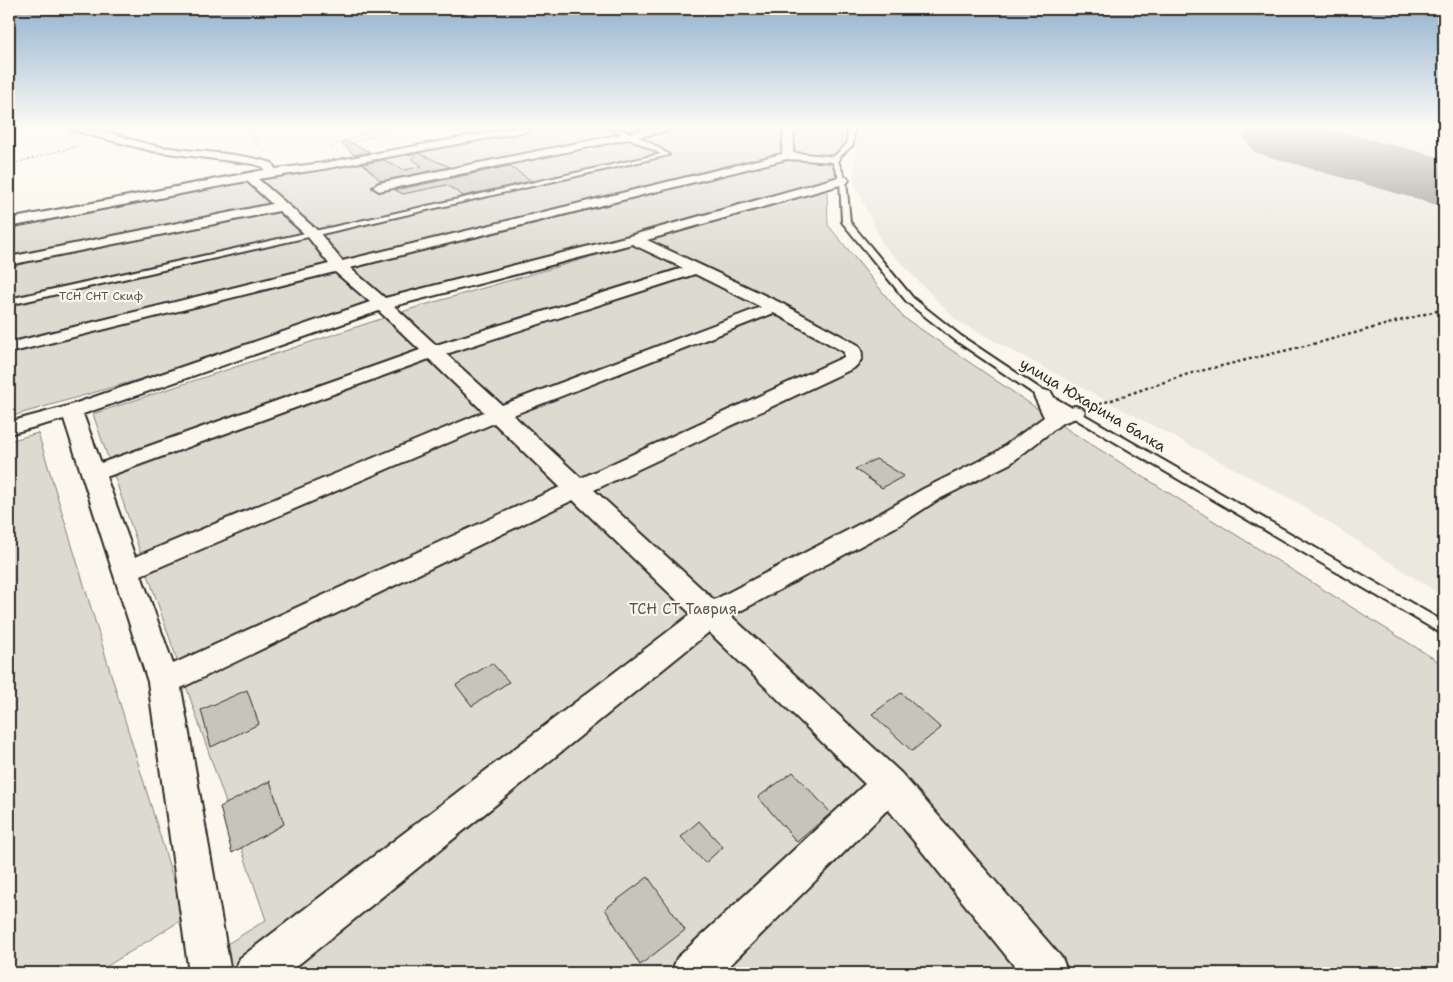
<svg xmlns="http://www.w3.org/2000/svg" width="1453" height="982" viewBox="0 0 1453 982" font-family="'Shantell Sans',sans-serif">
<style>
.built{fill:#ebe8de}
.green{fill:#dddad0;stroke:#84827e}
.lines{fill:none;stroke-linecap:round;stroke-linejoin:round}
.runway{fill:#93918c;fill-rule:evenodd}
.building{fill:#c7c4bc;stroke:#2b2b2b}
.service-casing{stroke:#2b2b2b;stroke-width:4}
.minor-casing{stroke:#2b2b2b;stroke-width:4}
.path-far2{stroke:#2b2b2b;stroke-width:1;stroke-dasharray:2 2;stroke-linecap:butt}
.path-far1{stroke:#2b2b2b;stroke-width:2.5;stroke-dasharray:3 3;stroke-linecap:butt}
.path{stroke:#2b2b2b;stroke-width:3;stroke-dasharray:4 4;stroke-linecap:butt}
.service{fill:#fbf7ec;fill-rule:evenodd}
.minor{fill:#fbf7ec;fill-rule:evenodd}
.labels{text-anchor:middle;stroke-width:4.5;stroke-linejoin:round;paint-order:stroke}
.far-park-label{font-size:12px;fill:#585754;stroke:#fbf7ec}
.street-label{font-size:15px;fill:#2b2b2b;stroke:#fbf7ec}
.park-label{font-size:15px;fill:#585754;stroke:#fbf7ec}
</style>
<rect width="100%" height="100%" fill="#fbf7ec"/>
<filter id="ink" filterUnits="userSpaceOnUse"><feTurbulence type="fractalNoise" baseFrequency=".02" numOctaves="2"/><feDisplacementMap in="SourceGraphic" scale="10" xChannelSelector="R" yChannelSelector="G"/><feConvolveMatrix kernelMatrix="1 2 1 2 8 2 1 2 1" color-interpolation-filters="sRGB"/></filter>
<g filter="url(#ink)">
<path class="built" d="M857 128H1444V597L1300 504 957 321 882 243 854 182Z"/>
<g class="green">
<path d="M529 128H843L837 178 9 417V221Z"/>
<path d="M827 189 828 225 903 317 1070 431 1444 665V973H180L266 920 93 414 414 308Z"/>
<path d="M38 433 185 918 96 973H9V441Z"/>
</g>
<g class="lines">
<path class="runway" d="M1251 128H1325L1444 158V207L1254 152 1244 137Z"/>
</g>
<g class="building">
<path d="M345 140 370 152 354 155 342 144Z"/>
<path d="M418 153 450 167 381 181 363 164 384 160 405 170 422 166 412 159 415 154Z"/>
<path d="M509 166 532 181 463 196 447 185 403 194 395 190Z"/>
<path d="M876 459 883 463 904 476 882 488 855 469Z"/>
<path d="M492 663 509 682 472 706 456 685Z"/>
<path d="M247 690 259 724 211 747 201 710Z"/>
<path d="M901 693 941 728 912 751 872 714Z"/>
<path d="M793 772 831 813 797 842 758 797Z"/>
<path d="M270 781 284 824 232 853 220 807Z"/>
<path d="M699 821 723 847 705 863 681 837Z"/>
<path d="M648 877 685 930 640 965 605 909Z"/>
</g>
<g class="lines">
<g class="service-casing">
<g id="service">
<path d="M609 128C625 128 656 145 669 155L9 305V299L661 154Z"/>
<path d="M848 128H854L853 145 837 159 846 180 850 222 913 298 961 336 1048 394 1444 622V635L1040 398 955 340 907 302 842 222 840 180 831 159 847 144Z"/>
</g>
</g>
<g class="minor-casing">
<g id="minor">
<path d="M69 128C96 125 125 139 151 145 191 153 233 151 272 163L275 169 323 163 514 128H533L528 131 323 169 258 179 318 231 342 261 782 154 784 128H794L793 153 838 157 840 159 834 162 787 159 350 268 385 298 629 236 839 177H847L849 180 847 183 647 240 781 303 858 345C865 355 862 361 854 368L594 490 714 600 881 513 923 489 995 453 1044 417 1034 396 1037 392 1044 390 1051 392 1061 410 1075 406 1082 408 1085 412 1082 416 1062 423 1011 463 939 499 899 525 731 616 901 773 1062 958 1068 973H1020L888 809 722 973H671L677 958 865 784 709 632 288 973H234L240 958 691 614 573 500 181 688 231 973H189L148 682 64 419 9 434V422L65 407 370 302 335 272 9 353V343L329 264 308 237 279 211 9 265V257L272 204 247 181 9 227V219L264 170 263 167 254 164 152 151 71 130ZM632 244 683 268 436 345 394 306ZM695 274 761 307 502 405 446 354ZM379 311 420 350 101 463 83 414ZM774 313 844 352V357L581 478 513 415ZM429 359 484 412 135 557 106 477ZM494 423 560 487 173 664 141 575Z"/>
<path d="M653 128H671L666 131 379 191 373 187 379 183Z"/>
</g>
</g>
<g class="path-far2">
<path d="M252 128 249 129 259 147"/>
<path d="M346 145 397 128"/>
<path d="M331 149 336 145 378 128"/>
<path d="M9 165 77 146"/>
</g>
<path class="path-far1" d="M1094 406 1188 374 1321 342 1444 309"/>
<path class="path" d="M1093 406 1098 404"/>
<use href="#service" class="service"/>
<use href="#minor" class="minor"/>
</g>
</g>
<linearGradient id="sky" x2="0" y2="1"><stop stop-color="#92b2ce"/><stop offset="0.48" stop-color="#fdfbf6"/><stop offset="1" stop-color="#fdfbf6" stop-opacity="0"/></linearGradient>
<rect width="1453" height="265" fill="url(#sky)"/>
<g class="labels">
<g class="far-park-label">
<text x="101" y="300">ТСН СНТ Скиф</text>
</g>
<g class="street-label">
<text transform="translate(1093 405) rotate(31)" y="5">улица Юхарина балка</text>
</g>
<g class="park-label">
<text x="683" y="614">ТСН СТ Таврия</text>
</g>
</g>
<rect width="1453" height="982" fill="none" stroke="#fbf7ec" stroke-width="30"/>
<rect x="15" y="15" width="1423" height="952" fill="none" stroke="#2b2b2b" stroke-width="2" filter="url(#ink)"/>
</svg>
